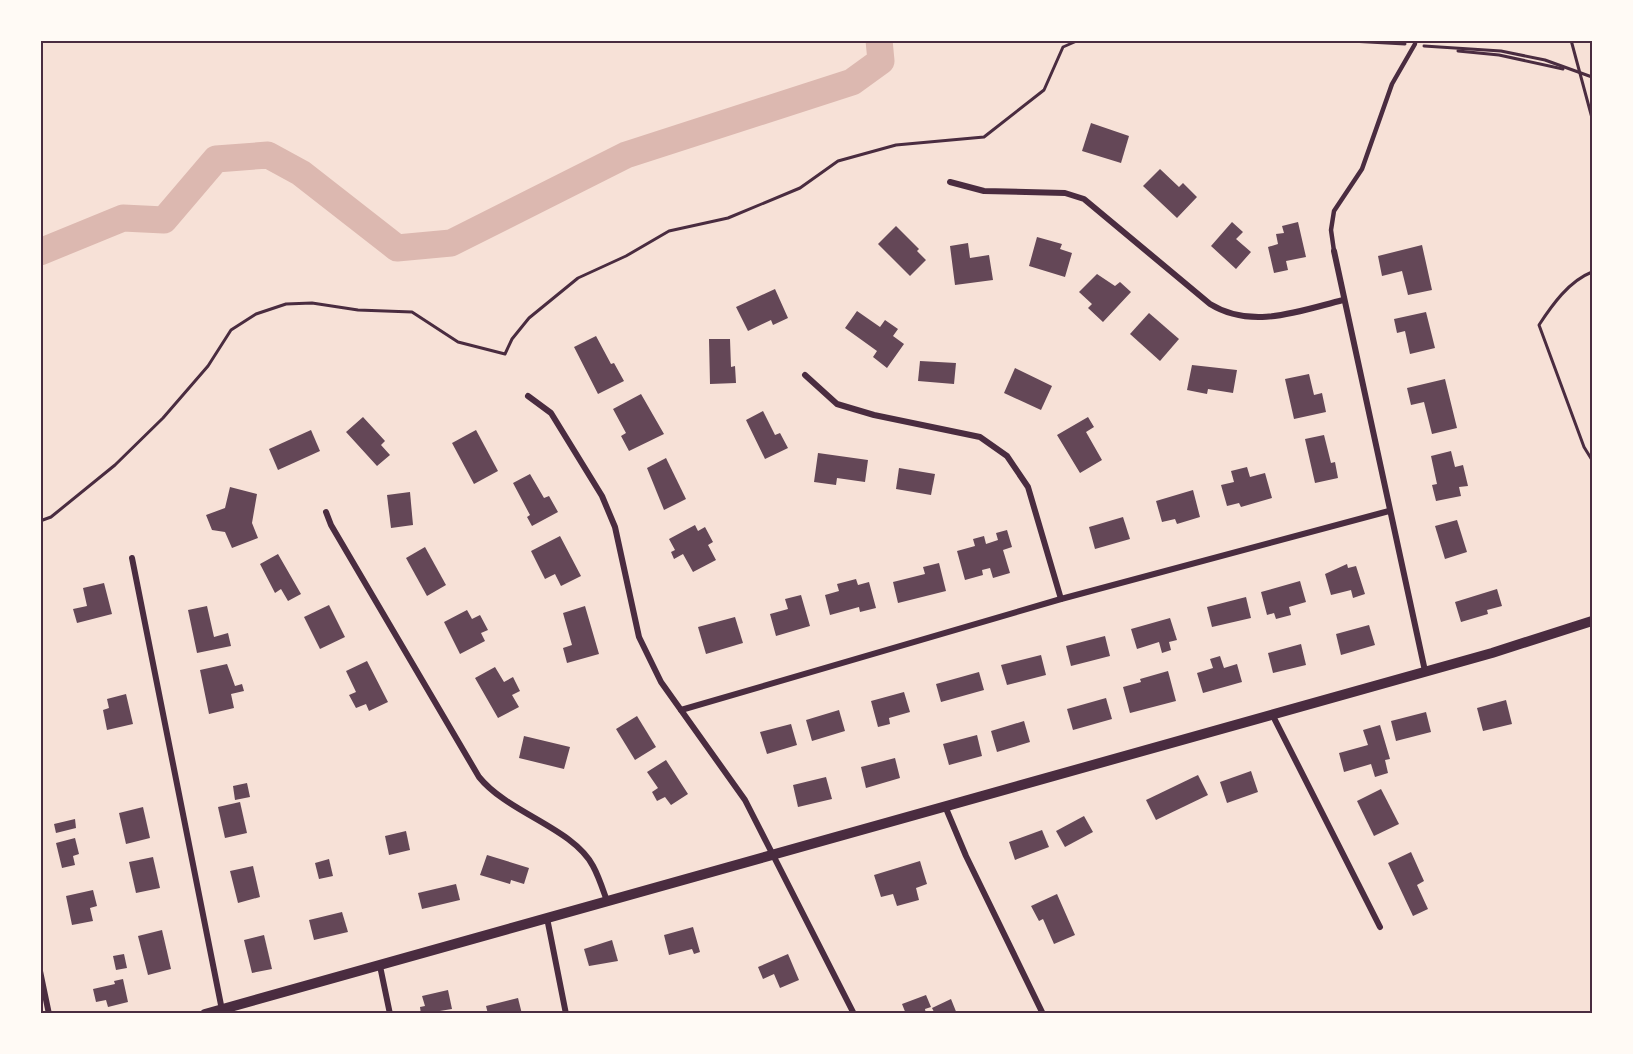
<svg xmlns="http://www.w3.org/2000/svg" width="1633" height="1054" viewBox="0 0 1633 1054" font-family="'IBM Plex Sans',sans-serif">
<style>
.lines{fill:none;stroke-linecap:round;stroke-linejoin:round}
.river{stroke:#dcb8b0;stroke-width:27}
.building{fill:#644757}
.path{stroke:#4a2c40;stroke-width:3}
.service{stroke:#4a2c40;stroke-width:4.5}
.minor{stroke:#4a2c40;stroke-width:6}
.tertiary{stroke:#4a2c40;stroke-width:10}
.neatline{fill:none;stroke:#4a2c40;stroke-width:2}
</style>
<rect width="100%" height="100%" fill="#f7e1d7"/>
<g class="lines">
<path class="river" d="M40 252 123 218 164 220 216 159 268 155 301 173 397 248 451 243 626 155 852 82 881 61 879 40"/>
</g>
<g class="building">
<path d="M1091 123 1129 136 1121 163 1082 151Z"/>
<path d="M1160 169 1179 187 1183 183 1197 197 1177 218 1143 186Z"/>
<path d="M1232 222 1243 232 1236 239 1251 252 1236 269 1211 246Z"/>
<path d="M1298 222 1306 257 1286 261 1288 270 1274 273 1268 247 1278 244 1276 234 1284 233 1282 226Z"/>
<path d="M896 226 919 249 917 251 926 260 910 276 878 244Z"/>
<path d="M1037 237 1062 244 1060 249 1072 253 1065 277 1029 266Z"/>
<path d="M968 243 970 258 989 255 993 280 955 285 950 246Z"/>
<path d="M1422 245 1432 290 1408 295 1402 271 1382 276 1378 256Z"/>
<path d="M1097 274 1115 286 1120 282 1131 292 1103 322 1088 308 1092 304 1079 292Z"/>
<path d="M775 289 788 318 773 325 771 320 748 331 736 307Z"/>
<path d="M857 311 880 327 885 320 898 329 893 336 904 344 887 368 873 357 877 351 845 328Z"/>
<path d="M1426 312 1435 348 1410 354 1405 331 1397 333 1394 319Z"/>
<path d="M1149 313 1179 339 1160 361 1130 334Z"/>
<path d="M596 336 611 364 614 363 624 381 598 394 574 347Z"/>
<path d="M709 339H730L731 367 735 366 736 383 710 384Z"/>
<path d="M920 361 956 363 954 384 918 381Z"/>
<path d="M1192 365 1237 370 1233 393 1208 389 1207 394 1187 390Z"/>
<path d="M1015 368 1052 386 1041 410 1004 393Z"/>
<path d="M1309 374 1314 395 1322 393 1326 412 1294 419 1285 379Z"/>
<path d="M1445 379 1457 428 1432 434 1424 402 1411 405 1407 388Z"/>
<path d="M641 394 664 434 629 451 621 436 626 433 613 409Z"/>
<path d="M763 411 775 435 780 433 788 448 765 459 746 420Z"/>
<path d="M363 417 385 441 381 445 390 455 377 466 346 432Z"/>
<path d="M1088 417 1094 427 1086 432 1102 460 1080 473 1057 435Z"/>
<path d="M311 430 320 451 278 470 269 449Z"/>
<path d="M476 430 498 471 474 484 452 443Z"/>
<path d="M1324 435 1331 463 1335 462 1338 478 1315 483 1305 439Z"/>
<path d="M1451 451 1455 467 1463 465 1468 486 1459 487 1461 496 1436 501 1432 485 1437 484 1431 456Z"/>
<path d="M818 453 868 460 865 482 837 478 836 485 814 482Z"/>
<path d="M666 458 686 499 664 510 647 468Z"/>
<path d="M1247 467 1250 477 1265 473 1272 498 1241 507 1239 503 1227 506 1221 485 1234 482 1231 471Z"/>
<path d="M899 468 935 474 931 495 896 489Z"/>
<path d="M530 474 544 498 549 496 558 512 532 526 527 517 530 515 513 483Z"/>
<path d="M230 487 257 494 252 523 258 538 232 548 225 532 212 530 206 515 225 508Z"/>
<path d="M1193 490 1200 517 1177 524 1175 519 1162 522 1156 501Z"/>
<path d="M410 492 413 525 391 528 387 495Z"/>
<path d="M1123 517 1130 539 1095 549 1089 527Z"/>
<path d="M1457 520 1467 552 1445 559 1435 526Z"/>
<path d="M695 525 698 531 705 527 713 542 708 545 716 560 693 572 683 554 674 559 671 552 675 550 669 539Z"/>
<path d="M1007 530 1012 547 1003 550 1010 573 993 578 990 568 982 570 983 575 965 580 957 551 975 546 973 539 984 536 986 544 998 540 996 533Z"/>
<path d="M560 536 581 576 561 586 555 574 545 579 531 551Z"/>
<path d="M425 547 446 585 427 596 406 558Z"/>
<path d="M278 554 301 594 288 601 281 589 275 593 260 564Z"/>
<path d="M939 563 946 591 898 603 893 582 925 574 923 567Z"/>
<path d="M1347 564 1348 568 1356 566 1365 594 1353 598 1351 590 1331 595 1325 574Z"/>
<path d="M856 579 858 585 869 582 876 608 860 612 859 607 830 615 825 595 839 591 837 584Z"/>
<path d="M1300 581 1306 602 1289 607 1291 615 1276 619 1274 613 1267 615 1261 592Z"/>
<path d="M104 583 112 614 77 623 73 609 87 606 83 588Z"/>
<path d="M1497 589 1502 606 1487 610 1488 614 1461 622 1455 602Z"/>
<path d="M801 595 810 626 776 636 770 614 788 609 785 599Z"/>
<path d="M1246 597 1251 618 1212 627 1207 607Z"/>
<path d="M329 605 345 637 320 649 304 617Z"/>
<path d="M207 606 214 637 228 633 231 646 197 653 188 610Z"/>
<path d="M585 606 599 654 567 663 563 648 572 645 563 613Z"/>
<path d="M467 610 472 619 480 615 488 630 481 633 485 641 460 654 444 622Z"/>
<path d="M735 617 743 643 706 654 698 627Z"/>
<path d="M1170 618 1177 640 1169 642 1171 650 1162 653 1159 642 1137 649 1131 629Z"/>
<path d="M1369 625 1375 645 1341 655 1336 634Z"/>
<path d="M1105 636 1110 656 1071 666 1066 646Z"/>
<path d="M1301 644 1306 665 1273 673 1268 653Z"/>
<path d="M1041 655 1046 675 1007 685 1001 665Z"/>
<path d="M1220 656 1224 668 1237 664 1242 682 1203 693 1197 673 1213 668 1210 659Z"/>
<path d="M367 661 388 702 369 711 366 704 356 708 349 695 356 692 346 671Z"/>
<path d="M227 664 235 686 242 684 244 691 231 694 234 708 209 714 200 670Z"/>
<path d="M495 667 504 682 513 677 520 691 512 695 519 707 498 718 475 678Z"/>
<path d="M1168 671 1176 701 1130 713 1123 687 1141 682 1140 679Z"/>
<path d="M979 672 984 690 941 702 936 684Z"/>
<path d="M904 692 910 712 889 718 890 724 878 727 871 701Z"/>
<path d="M126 694 133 724 107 730 103 710 109 708 107 699Z"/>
<path d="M1106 698 1112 719 1073 730 1067 709Z"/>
<path d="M1506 700 1512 724 1483 731 1477 708Z"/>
<path d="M839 710 845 731 812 741 806 720Z"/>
<path d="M1426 712 1431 732 1396 741 1391 721Z"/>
<path d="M637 716 656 747 635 760 616 729Z"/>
<path d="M1024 721 1030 742 997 752 991 731Z"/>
<path d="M791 724 797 745 767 754 760 732Z"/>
<path d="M1380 725 1390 759 1385 760 1388 773 1375 777 1371 764 1344 772 1339 753 1368 745 1363 730Z"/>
<path d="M977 735 982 756 949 765 943 744Z"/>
<path d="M524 736 570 747 564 769 519 758Z"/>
<path d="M895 758 900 778 866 788 861 767Z"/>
<path d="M666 760 688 794 671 805 665 797 657 801 652 792 658 788 647 772Z"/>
<path d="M1251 771 1258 792 1227 803 1220 782Z"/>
<path d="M1198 775 1208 795 1156 820 1146 800Z"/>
<path d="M826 777 832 799 798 807 793 785Z"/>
<path d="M247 783 250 797 235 800 233 786Z"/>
<path d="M1381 789 1399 824 1374 836 1357 801Z"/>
<path d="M240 802 247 833 225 838 218 807Z"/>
<path d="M143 807 150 838 126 844 119 813Z"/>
<path d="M1084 816 1093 832 1065 847 1056 831Z"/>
<path d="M75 819 76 828 56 833 54 824Z"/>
<path d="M1042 830 1049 847 1015 860 1009 842Z"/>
<path d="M406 831 410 850 389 855 385 836Z"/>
<path d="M75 838 79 854 73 856 75 865 62 868 56 843Z"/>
<path d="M1411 852 1424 881 1417 885 1428 909 1413 916 1388 863Z"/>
<path d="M487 855 529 868 524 884 511 880 510 884 480 875Z"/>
<path d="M153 857 160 888 136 893 129 862Z"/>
<path d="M329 859 333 876 319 879 315 863Z"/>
<path d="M920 861 927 884 916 888 919 900 897 906 893 894 881 897 874 875Z"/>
<path d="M253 866 260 897 238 903 230 871Z"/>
<path d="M456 884 460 900 422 909 418 893Z"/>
<path d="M93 890 97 906 90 908 93 921 72 925 66 896Z"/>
<path d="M1057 894 1075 935 1054 944 1043 919 1039 921 1031 906Z"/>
<path d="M342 912 348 932 314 940 309 920Z"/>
<path d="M693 927 700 952 694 954 692 949 669 955 664 935Z"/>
<path d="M162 930 171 969 148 975 138 936Z"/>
<path d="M264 935 272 969 252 973 244 940Z"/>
<path d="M612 940 618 961 589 966 584 949Z"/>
<path d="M124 954 127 968 116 970 113 956Z"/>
<path d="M788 954 799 980 780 988 774 974 763 979 758 967Z"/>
<path d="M123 979 128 1002 108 1007 106 1000 96 1002 93 989 115 984 114 981Z"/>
<path d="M448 990 452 1009 421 1014 420 1007 425 1006 422 996Z"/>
<path d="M926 995 931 1007 925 1009 926 1014H906L902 1004Z"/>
<path d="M518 998 522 1014H488L486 1006Z"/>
<path d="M951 999 957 1014H935L932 1008Z"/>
</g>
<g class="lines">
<g class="path">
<path d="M1332 40 1405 44"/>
<path d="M1571 40 1592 118"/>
<path d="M1424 46 1501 51 1545 60 1592 77"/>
<path d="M1458 51 1499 55 1563 69"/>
<path d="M1592 272C1569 281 1552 305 1539 325L1584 447 1592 460"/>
<path d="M40 521 51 517 115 465 163 418 208 366 231 330 256 314 286 304 312 303 358 310 412 312 458 342 505 354 512 339 529 318 578 278 626 256 669 231 728 218 800 188 838 161 896 145 984 137 1044 90 1063 47 1079 40"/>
</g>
<path class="service" d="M1334 251 1331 230 1334 211 1362 169 1392 84 1415 44"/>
<g class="minor">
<path d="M950 182 984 191 1065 193 1084 199 1210 304C1252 330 1299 311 1343 300"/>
<path d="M1334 251 1425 671"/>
<path d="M805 375 837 404 874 415 980 437 1007 456 1028 487 1061 599"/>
<path d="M528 396 551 413 602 496 615 527 639 637 661 682 745 800 854 1014"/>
<path d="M326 512 331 525 479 777C508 813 573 828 593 866 599 877 603 890 607 901"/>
<path d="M132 558 222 1010"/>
<path d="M681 710 1061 599 1389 511"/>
<path d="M1272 714 1380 927"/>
<path d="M945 806 966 856 1043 1014"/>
<path d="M547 918 566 1014"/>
<path d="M380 966 390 1014"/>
<path d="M40 971 49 1014"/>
</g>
<path class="tertiary" d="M205 1014 1492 653 1592 621"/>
</g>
<rect width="1633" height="1054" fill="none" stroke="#fffaf5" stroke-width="84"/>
<rect x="42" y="42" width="1549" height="970" class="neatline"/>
</svg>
